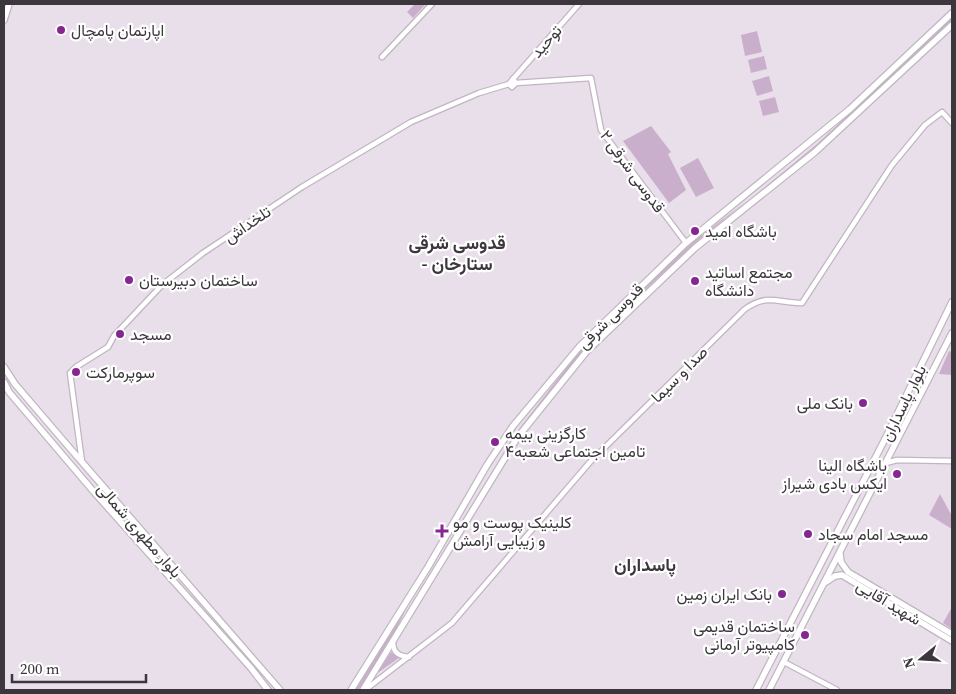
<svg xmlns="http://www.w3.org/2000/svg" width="956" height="694" viewBox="0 0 956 694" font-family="'Source Serif 4',Vazirmatn,serif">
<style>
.green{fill:#caafcc}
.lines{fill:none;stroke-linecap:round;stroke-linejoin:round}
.minor-casing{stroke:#c0b6c1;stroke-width:7}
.major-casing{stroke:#c0b6c1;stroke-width:8}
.minor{stroke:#fff;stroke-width:4.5}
.major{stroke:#fff;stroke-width:5.5}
.poi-dot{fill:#862791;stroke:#fff;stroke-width:2}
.labels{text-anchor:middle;stroke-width:4.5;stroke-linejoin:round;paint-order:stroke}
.poi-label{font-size:16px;fill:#3b373c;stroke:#fff;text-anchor:start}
.street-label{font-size:16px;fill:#3b373c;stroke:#fff}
.neighbourhood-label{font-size:18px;font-weight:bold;fill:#3b373c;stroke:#fff}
</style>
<rect width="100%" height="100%" fill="#e9dfea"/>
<g class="green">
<path d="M415 4H426L413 18 407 12Z"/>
<path d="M952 18V21L806 156 754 196 817 144Z"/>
<path d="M757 31 762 52 745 56 741 35Z"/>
<path d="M764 56 767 69 751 73 748 60Z"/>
<path d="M769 76 773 91 757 96 752 81Z"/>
<path d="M775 97 779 112 763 116 759 101Z"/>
<path d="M651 126 671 152 668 154 686 190 669 203 623 141Z"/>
<path d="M698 158 714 188 696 197 680 168Z"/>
<path d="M747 201 701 238 592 339 520 430 519 429 588 340 695 240Z"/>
<path d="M949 351 952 352V375L939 374Z"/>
<path d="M940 494 952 516V529L929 515Z"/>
<path d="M407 607 394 634 359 690H355Z"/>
<path d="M952 607V629L943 623Z"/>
<path d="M391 652 399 658 379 672H378Z"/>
</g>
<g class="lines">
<g class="minor-casing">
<g id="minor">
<path d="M382 57 432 4"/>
<path d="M513 79 579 4"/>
<path d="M516 83 513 79 509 84 512 87 516 83 591 78 601 130 686 243"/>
<path d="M82 462 70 373 76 367 108 347 114 336 162 285 203 253 302 187 411 122 479 93 509 84"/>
<path d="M886 463 897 460 952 461"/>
<path d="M393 642C393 653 399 656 409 657"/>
<path d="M784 662 837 690"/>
<path d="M365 690 452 623 590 462 745 309C768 293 777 303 802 303L892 165 925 125 942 112 952 123"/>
</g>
</g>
<g class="major-casing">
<g id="major">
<path d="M4 20 9 4"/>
<path d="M4 367 15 384 68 446 280 690"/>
<path d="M4 382 9 392 94 492 251 668 268 690"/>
<path d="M840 554 841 562 848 572 952 634"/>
<path d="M826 582 835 576 842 575 952 641"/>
<path d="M351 690 428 567 487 465 513 426 580 346 686 243 850 109 952 13"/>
<path d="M363 690 517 438 587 351 695 248 815 152 952 25"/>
<path d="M756 690 886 437 952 302"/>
<path d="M769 690 952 333"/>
</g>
</g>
<use href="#minor" class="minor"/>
<use href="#major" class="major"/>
</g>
<g class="poi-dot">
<circle cx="61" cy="30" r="5"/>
<circle cx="695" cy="231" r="5"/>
<circle cx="129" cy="280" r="5"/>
<circle cx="695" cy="281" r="5"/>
<circle cx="120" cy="334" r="5"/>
<circle cx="76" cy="372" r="5"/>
<circle cx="863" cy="403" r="5"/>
<circle cx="495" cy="442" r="5"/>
<circle cx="897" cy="474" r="5"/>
<path d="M439.5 523.5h5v5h5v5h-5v5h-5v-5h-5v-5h5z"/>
<circle cx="808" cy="534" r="5"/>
<circle cx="782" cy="594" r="5"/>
<circle cx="805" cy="635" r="5"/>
</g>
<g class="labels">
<g class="poi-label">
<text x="71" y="36">اپارتمان پامچال</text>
<text x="705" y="237">باشگاه امید</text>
<text x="705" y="278">مجتمع اساتید<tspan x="705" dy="18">دانشگاه</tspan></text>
<text x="139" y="286">ساختمان دبیرستان</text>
<text x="130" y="340">مسجد</text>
<text x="86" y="378">سوپرمارکت</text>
<text x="853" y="409" text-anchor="end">بانک ملی</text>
<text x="505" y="439">کارگزینی بیمه<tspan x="505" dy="18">تامین اجتماعی شعبه۴</tspan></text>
<text x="887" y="471" text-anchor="end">باشگاه الینا<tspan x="887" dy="18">ایکس بادی شیراز</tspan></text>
<text x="453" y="528">کلینیک پوست و مو<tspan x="453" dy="18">و زیبایی آرامش</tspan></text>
<text x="818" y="540">مسجد امام سجاد</text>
<text x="772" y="600" text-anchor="end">بانک ایران زمین</text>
<text x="795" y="632" text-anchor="end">ساختمان قدیمی<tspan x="795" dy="18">کامپیوتر آرمانی</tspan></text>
</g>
<g class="street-label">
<text transform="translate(546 41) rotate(-49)" y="6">توحید</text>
<text transform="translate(633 171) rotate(54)" y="6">قدوسی شرقی ۲</text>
<text transform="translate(247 224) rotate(-34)" y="6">تلخداش</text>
<text transform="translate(610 316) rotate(-45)" y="6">قدوسی شرقی</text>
<text transform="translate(679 374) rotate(-45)" y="6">صدا و سیما</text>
<text transform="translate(903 403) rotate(-64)" y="6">بلوار پاسداران</text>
<text transform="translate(140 530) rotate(49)" y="6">بلوار مطهرى شمالى</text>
<text transform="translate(889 602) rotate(31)" y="6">شهید آقایی</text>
</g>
<g class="neighbourhood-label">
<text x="457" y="249">قدوسی شرقی<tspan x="457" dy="21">- ستارخان</tspan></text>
<text x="645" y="571">پاسداران</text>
</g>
</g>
<rect width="956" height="694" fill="none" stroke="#3b373c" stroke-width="10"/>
<g transform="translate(921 659) rotate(252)" stroke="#ffffff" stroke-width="4" paint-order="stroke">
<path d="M0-4L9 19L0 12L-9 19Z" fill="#3b373c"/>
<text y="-8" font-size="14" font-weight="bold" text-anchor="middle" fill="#3b373c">N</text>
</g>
<path d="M12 674v8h134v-8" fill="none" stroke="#3b373c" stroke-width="2.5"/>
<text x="20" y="674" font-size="15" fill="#3b373c" stroke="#ffffff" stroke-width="4" paint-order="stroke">200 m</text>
</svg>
